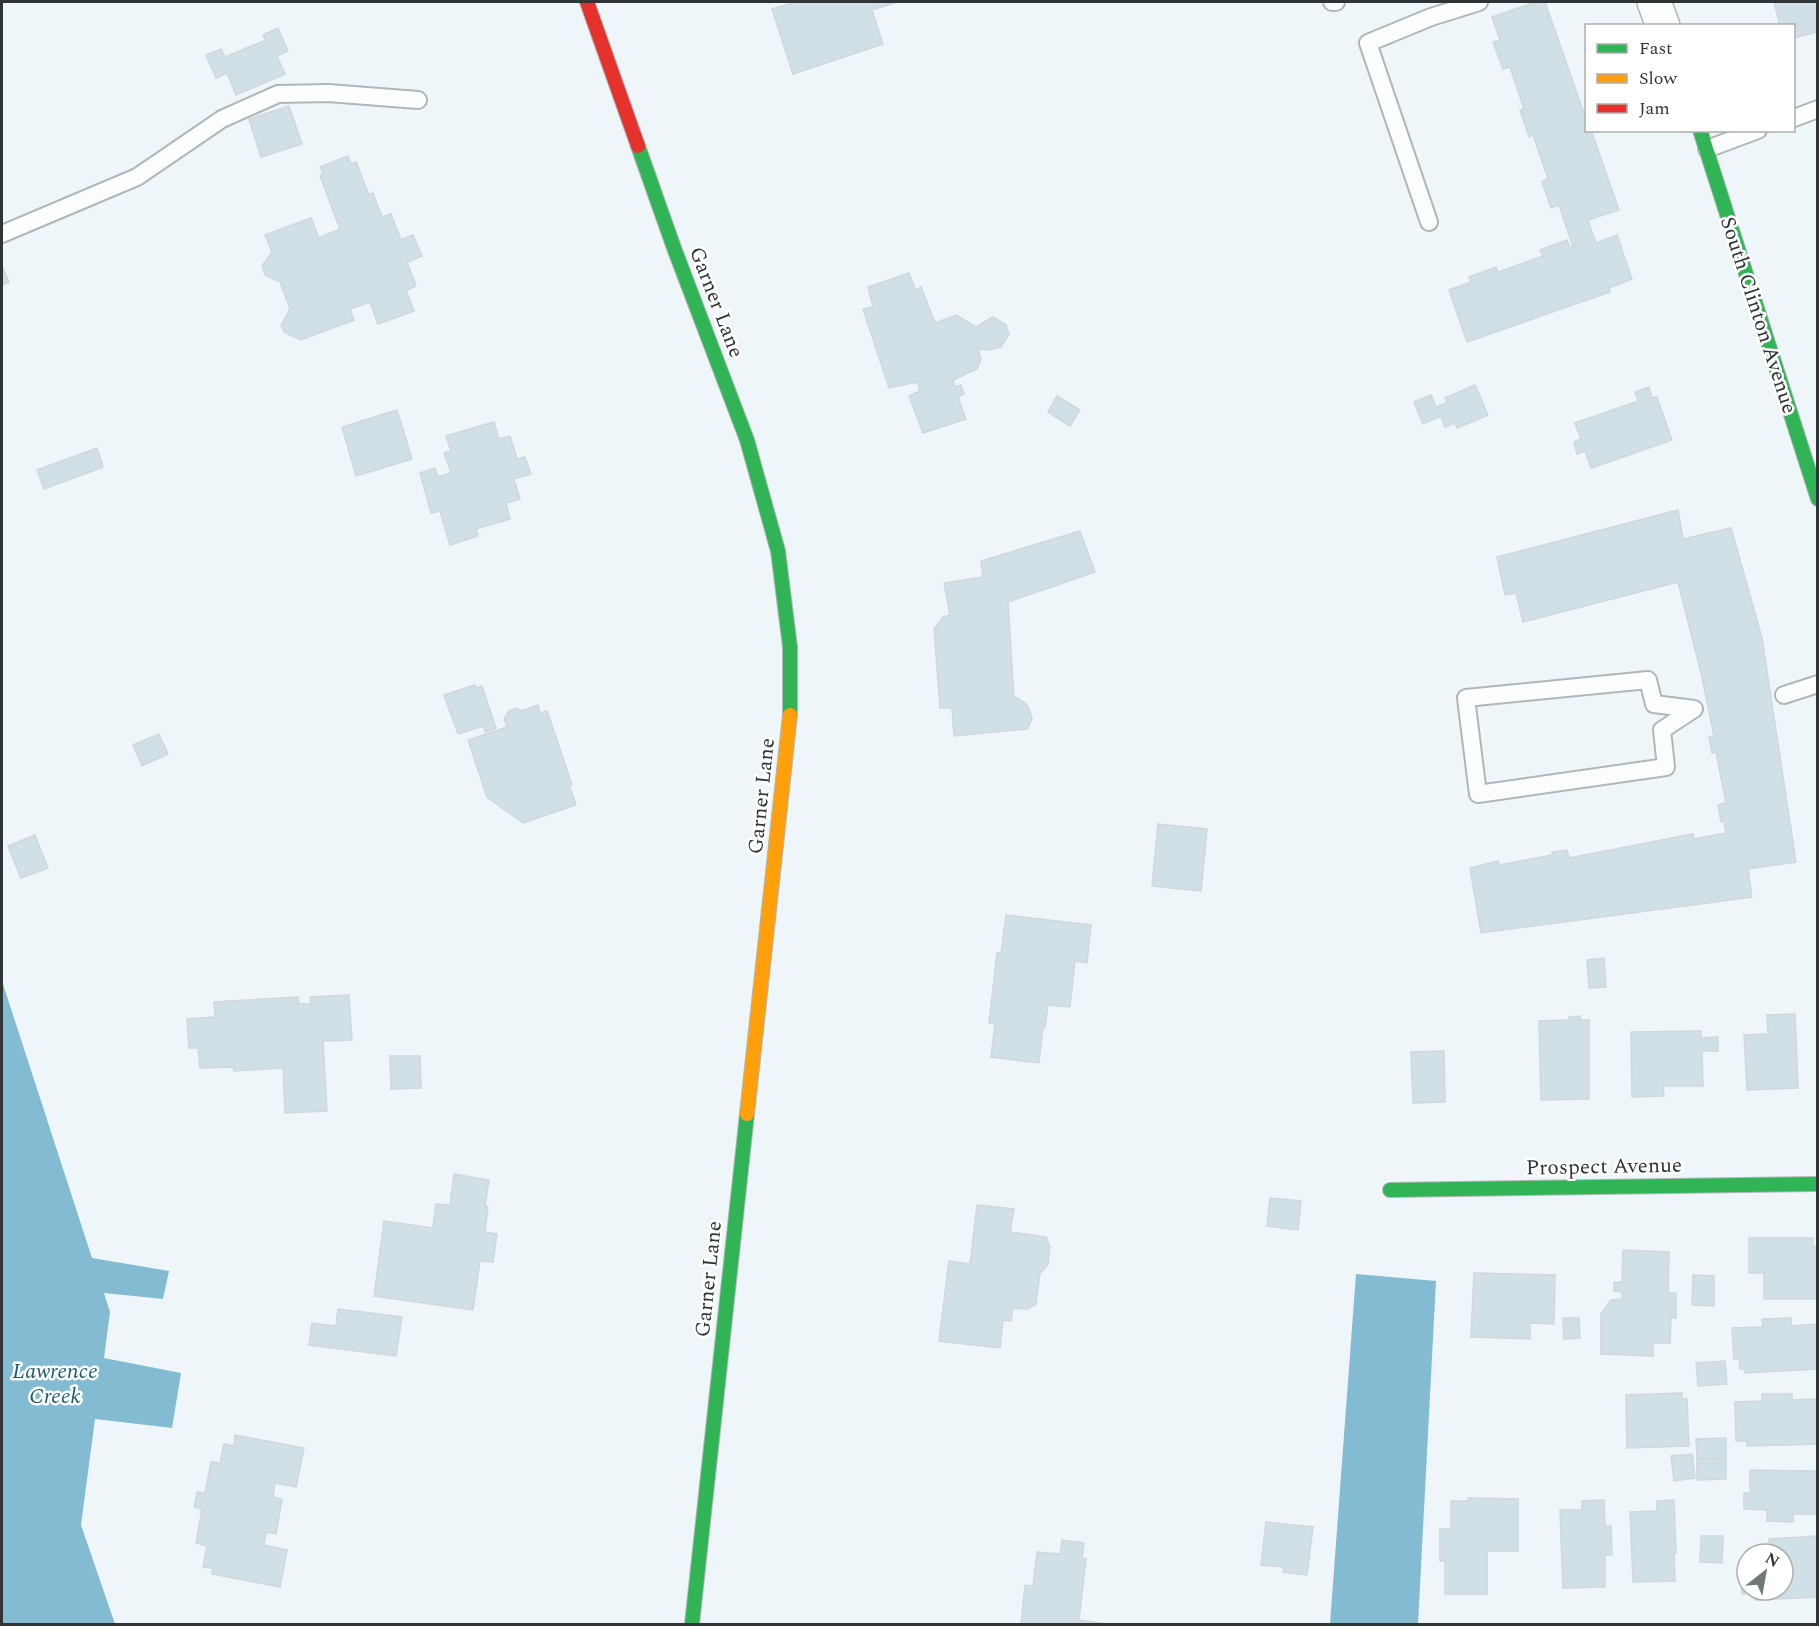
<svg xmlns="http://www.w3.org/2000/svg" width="1819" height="1626" viewBox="0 0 1819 1626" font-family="Spectral,serif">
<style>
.water{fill:#82bbd2}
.building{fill:#d0e0e6;stroke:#d1d8db;stroke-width:1.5}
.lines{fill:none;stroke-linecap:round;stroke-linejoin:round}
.lane-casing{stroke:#b0b7b9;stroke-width:20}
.street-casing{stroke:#b0b7b9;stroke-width:36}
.fast-casing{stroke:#b0b7b9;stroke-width:16}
.slow-casing{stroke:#b0b7b9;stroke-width:16}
.jam-casing{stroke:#b0b7b9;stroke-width:16}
.lane{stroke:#fcfefe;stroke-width:16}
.street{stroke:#fcfefe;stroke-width:33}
.fast{stroke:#30b455;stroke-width:14}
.slow{stroke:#ff9f0a;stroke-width:14}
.jam{stroke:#e5322d;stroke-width:14}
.labels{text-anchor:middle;stroke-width:5;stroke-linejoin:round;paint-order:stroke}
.street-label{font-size:21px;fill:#2f3537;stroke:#fff}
.water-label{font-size:22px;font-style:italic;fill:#1b596f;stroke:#fff}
</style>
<rect width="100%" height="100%" fill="#eef6f9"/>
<g class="water">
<path d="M2 981 92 1258 169 1271 163 1299 104 1293 110 1312 104 1358 181 1373 172 1428 95 1419 81 1525 115 1624H2Z"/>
<path d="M1356 1274 1436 1281 1418 1624H1330Z"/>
</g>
<g class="building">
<path d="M796 2H897L872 10 883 44 793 74 772 9Z"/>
<path d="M1536 2H1545L1586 119V130H1591L1619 210 1588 220 1596 243 1617 235 1632 279 1609 288 1610 292 1467 342 1449 290 1471 282 1469 277 1496 267 1498 272 1543 256 1540 250 1567 240 1570 248 1573 247 1559 205 1551 208 1542 182 1548 179 1533 135 1529 137 1520 110 1524 109 1510 67 1503 69 1493 42 1500 40 1492 17Z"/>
<path d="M1774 2H1818V32L1794 38V26H1780Z"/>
<path d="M278 28 288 51 277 56 285 74 236 95 227 73 216 78 206 55 221 49 225 57 266 40 263 35Z"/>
<path d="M289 106 302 144 261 157 249 119Z"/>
<path d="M348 156 351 164 356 162 369 195 373 193 382 217 391 214 401 240 413 235 422 256 407 262 416 286 406 290 414 311 378 324 370 302 350 309 354 320 301 340 284 332 281 325 290 309 280 282 265 275 262 266 272 252 265 235 311 218 319 238 340 229 320 176 323 174 320 167Z"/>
<path d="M2 266 9 282 2 285Z"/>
<path d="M909 273 916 291 921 287 935 323 956 315 976 327 993 317 1006 325 1009 334 1001 347 988 350 978 349 981 360 977 369 953 380 955 387 961 385 964 394 958 397 966 419 923 433 909 396 920 391 917 382 889 388 863 309 873 307 868 287Z"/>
<path d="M1475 385 1488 415 1457 428 1455 423 1445 427 1441 416 1423 424 1414 402 1431 395 1436 407 1447 403 1445 398Z"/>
<path d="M1649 387 1652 398 1657 397 1672 440 1591 468 1585 451 1577 454 1574 442 1581 439 1575 423 1638 401 1635 392Z"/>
<path d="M1057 396 1080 410 1070 426 1048 412Z"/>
<path d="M397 410 412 459 356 476 342 427Z"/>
<path d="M494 422 499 439 510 436 517 459 525 457 531 474 514 479 520 499 506 503 510 519 476 529 478 536 450 545 440 511 431 513 420 473 435 468 438 477 451 473 444 453 451 451 446 436Z"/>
<path d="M97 448 103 467 44 489 37 470Z"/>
<path d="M1678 510 1683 539 1731 528 1762 638 1796 862 1748 869 1752 897 1481 933 1470 868 1498 861 1499 865 1553 855 1552 852 1567 850 1569 858 1693 834 1694 839 1726 833 1724 821 1721 822 1718 805 1726 803 1716 752 1712 753 1709 737 1714 736 1702 677 1678 582 1523 622 1516 593 1505 595 1497 557Z"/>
<path d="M1080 531 1095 572 1008 602 1014 698H1018L1028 706 1032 719 1027 729 954 736 952 708H940L934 629 943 617 950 615 944 583 983 577 981 561Z"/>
<path d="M475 685 477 688 482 686 496 728 485 732 483 726 458 734 444 695Z"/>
<path d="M538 705 540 713 547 711 572 785H569L576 805 523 823 487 797 468 740 507 727 504 719 509 711 517 708 522 711Z"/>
<path d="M159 734 168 754 142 766 133 745Z"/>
<path d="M1158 824 1207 829 1201 891 1152 886Z"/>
<path d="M35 835 48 868 21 878 8 846Z"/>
<path d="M1006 915 1091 925 1087 963 1075 961 1070 1007 1048 1005 1045 1027H1043L1039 1063 991 1057 995 1024 989 1023 997 953H1001Z"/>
<path d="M1604 958 1606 987 1589 988 1587 960Z"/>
<path d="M349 995 352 1040 323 1041 327 1111 285 1113 283 1068 234 1071 233 1067 200 1068 198 1048H189L187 1019 215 1017 214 1002 298 997 299 1004H311L310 997Z"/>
<path d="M1795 1014 1798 1088 1747 1090 1744 1035 1768 1034 1767 1015Z"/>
<path d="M1580 1016V1020H1589V1099L1541 1100 1539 1021 1570 1020 1569 1017Z"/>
<path d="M1701 1031V1038L1718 1037V1051H1702L1703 1086H1663L1664 1096 1632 1097 1631 1032Z"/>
<path d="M1444 1051 1445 1102 1413 1103 1411 1052Z"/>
<path d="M390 1056H420L421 1088 391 1089Z"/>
<path d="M454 1174 489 1180 485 1206 488 1207 485 1232 497 1234 493 1262 480 1261 473 1310 374 1296 384 1221 433 1228 436 1204 450 1205Z"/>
<path d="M1270 1198 1301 1201 1298 1230 1267 1226Z"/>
<path d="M977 1205 1014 1209 1010 1232 1046 1237 1050 1247 1048 1265 1040 1273 1036 1304 1028 1309 1013 1308 1011 1321 1003 1320 1000 1348 939 1341 949 1261 970 1264Z"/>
<path d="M1749 1238H1813V1247L1818 1246V1299H1764V1273H1749Z"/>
<path d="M1623 1250 1669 1252 1668 1293H1676V1318H1671L1670 1343H1653V1356L1601 1354V1314L1611 1300 1622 1299V1292L1614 1291V1282H1622Z"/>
<path d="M1474 1273 1555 1275 1554 1324 1530 1323V1339L1471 1337Z"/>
<path d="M1693 1275 1714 1276V1306L1692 1305Z"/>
<path d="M338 1309 402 1317 396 1356 309 1345 312 1323 336 1326Z"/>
<path d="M1563 1318H1579L1580 1338 1564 1339Z"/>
<path d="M1791 1318V1326L1818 1324V1369L1745 1373V1369H1740L1739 1359H1734L1732 1328 1763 1327 1762 1319Z"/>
<path d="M1725 1361 1727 1384 1698 1386 1696 1363Z"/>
<path d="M1682 1393V1399H1687L1689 1446 1627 1448 1626 1395Z"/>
<path d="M1762 1394H1792V1400L1818 1399V1444L1747 1446V1441H1736L1735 1402 1762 1401Z"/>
<path d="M235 1435 304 1448 296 1487 275 1483 273 1497 282 1499 276 1534 266 1532 264 1545 287 1550 280 1587 212 1574 213 1568 203 1567 207 1546 196 1543 202 1509 194 1507 197 1492 205 1493 211 1462 220 1463 224 1444 234 1446Z"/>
<path d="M1726 1438V1458L1697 1459 1696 1439Z"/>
<path d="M1692 1454 1695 1478 1674 1481 1671 1456Z"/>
<path d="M1697 1459H1726V1479L1697 1480Z"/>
<path d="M1750 1470 1818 1471V1514H1793V1522L1767 1521V1510L1744 1509V1493H1750Z"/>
<path d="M1468 1498 1518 1499V1551H1487V1594H1445V1561H1440V1529H1451V1501H1468Z"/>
<path d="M1604 1500 1605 1526H1611L1612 1555H1605V1587L1563 1588 1560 1510H1582V1501Z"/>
<path d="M1674 1500 1676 1553 1674 1554 1675 1581 1633 1582 1630 1512 1657 1511V1501Z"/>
<path d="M1266 1522 1313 1527 1307 1575 1283 1572 1284 1567 1261 1565Z"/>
<path d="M1701 1536H1723L1722 1563 1700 1562Z"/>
<path d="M1817 1536 1818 1597 1755 1600 1754 1593 1742 1594 1741 1567H1747V1590H1783V1554H1770L1769 1539Z"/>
<path d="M1062 1540 1084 1543 1082 1558 1086 1559 1079 1620 1107 1624H1021L1025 1585 1033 1586 1037 1552 1060 1554Z"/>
</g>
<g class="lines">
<g class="lane-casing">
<g id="lane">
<path d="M1332 2H1336"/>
<path d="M1794 118 1818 109"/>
<path d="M1707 149 1758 130"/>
<path d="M1429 222 1368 43 1431 17 1479 2"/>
<path d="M2 234 137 177 222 119 278 94 328 93 418 100"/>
<path d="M1648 680 1654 704 1694 709 1662 730 1666 767 1478 794 1466 698Z"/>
<path d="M1784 695 1818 684"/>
</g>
</g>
<g class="street-casing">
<path id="street" d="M1654 2 1663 26"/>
</g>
<g class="fast-casing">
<g id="fast">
<path d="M1700 130 1818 499"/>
<path d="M638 146 674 248 747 440 778 551 790 647V715"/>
<path d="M1390 1190 1818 1184"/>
<path d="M692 1624 747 1114"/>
</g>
</g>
<g class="slow-casing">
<path id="slow" d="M747 1114 790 715"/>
</g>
<g class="jam-casing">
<path id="jam" d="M587 2 638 146"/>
</g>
<use href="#lane" class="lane"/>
<use href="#street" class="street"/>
<use href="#fast" class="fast"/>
<use href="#slow" class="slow"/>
<use href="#jam" class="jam"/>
</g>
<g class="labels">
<g class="street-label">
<text transform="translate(717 302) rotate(69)" y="7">Garner Lane</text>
<text transform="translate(1759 315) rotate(72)" y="7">South Clinton Avenue</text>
<text transform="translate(761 796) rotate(-84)" y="7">Garner Lane</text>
<text transform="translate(1604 1166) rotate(-1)" y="7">Prospect Avenue</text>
<text transform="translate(708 1279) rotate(-84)" y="7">Garner Lane</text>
</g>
<g class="water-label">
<text x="55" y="1378">Lawrence<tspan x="55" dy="25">Creek</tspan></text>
</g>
</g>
<rect width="1819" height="1626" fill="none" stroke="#2f3537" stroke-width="6"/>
<rect x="1585" y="24" width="210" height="108" fill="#ffffff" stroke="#acaeaf" stroke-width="1.5"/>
<rect x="1597" y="44" width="30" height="9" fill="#30b455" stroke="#acaeaf" stroke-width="1.5"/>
<text x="1639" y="54" font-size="18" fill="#2f3537">Fast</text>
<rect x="1597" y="74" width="30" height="9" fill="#ff9f0a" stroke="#acaeaf" stroke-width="1.5"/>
<text x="1639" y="84" font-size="18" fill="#2f3537">Slow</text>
<rect x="1597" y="104" width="30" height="9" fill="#e5322d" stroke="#acaeaf" stroke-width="1.5"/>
<text x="1639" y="114" font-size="18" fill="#2f3537">Jam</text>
<g transform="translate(1765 1572) rotate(31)"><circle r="28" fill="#ffffff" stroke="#acaeaf" stroke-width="1.5"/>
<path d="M0-4.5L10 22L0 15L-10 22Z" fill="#72797b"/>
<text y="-9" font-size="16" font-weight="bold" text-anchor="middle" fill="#2f3537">N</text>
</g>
</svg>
